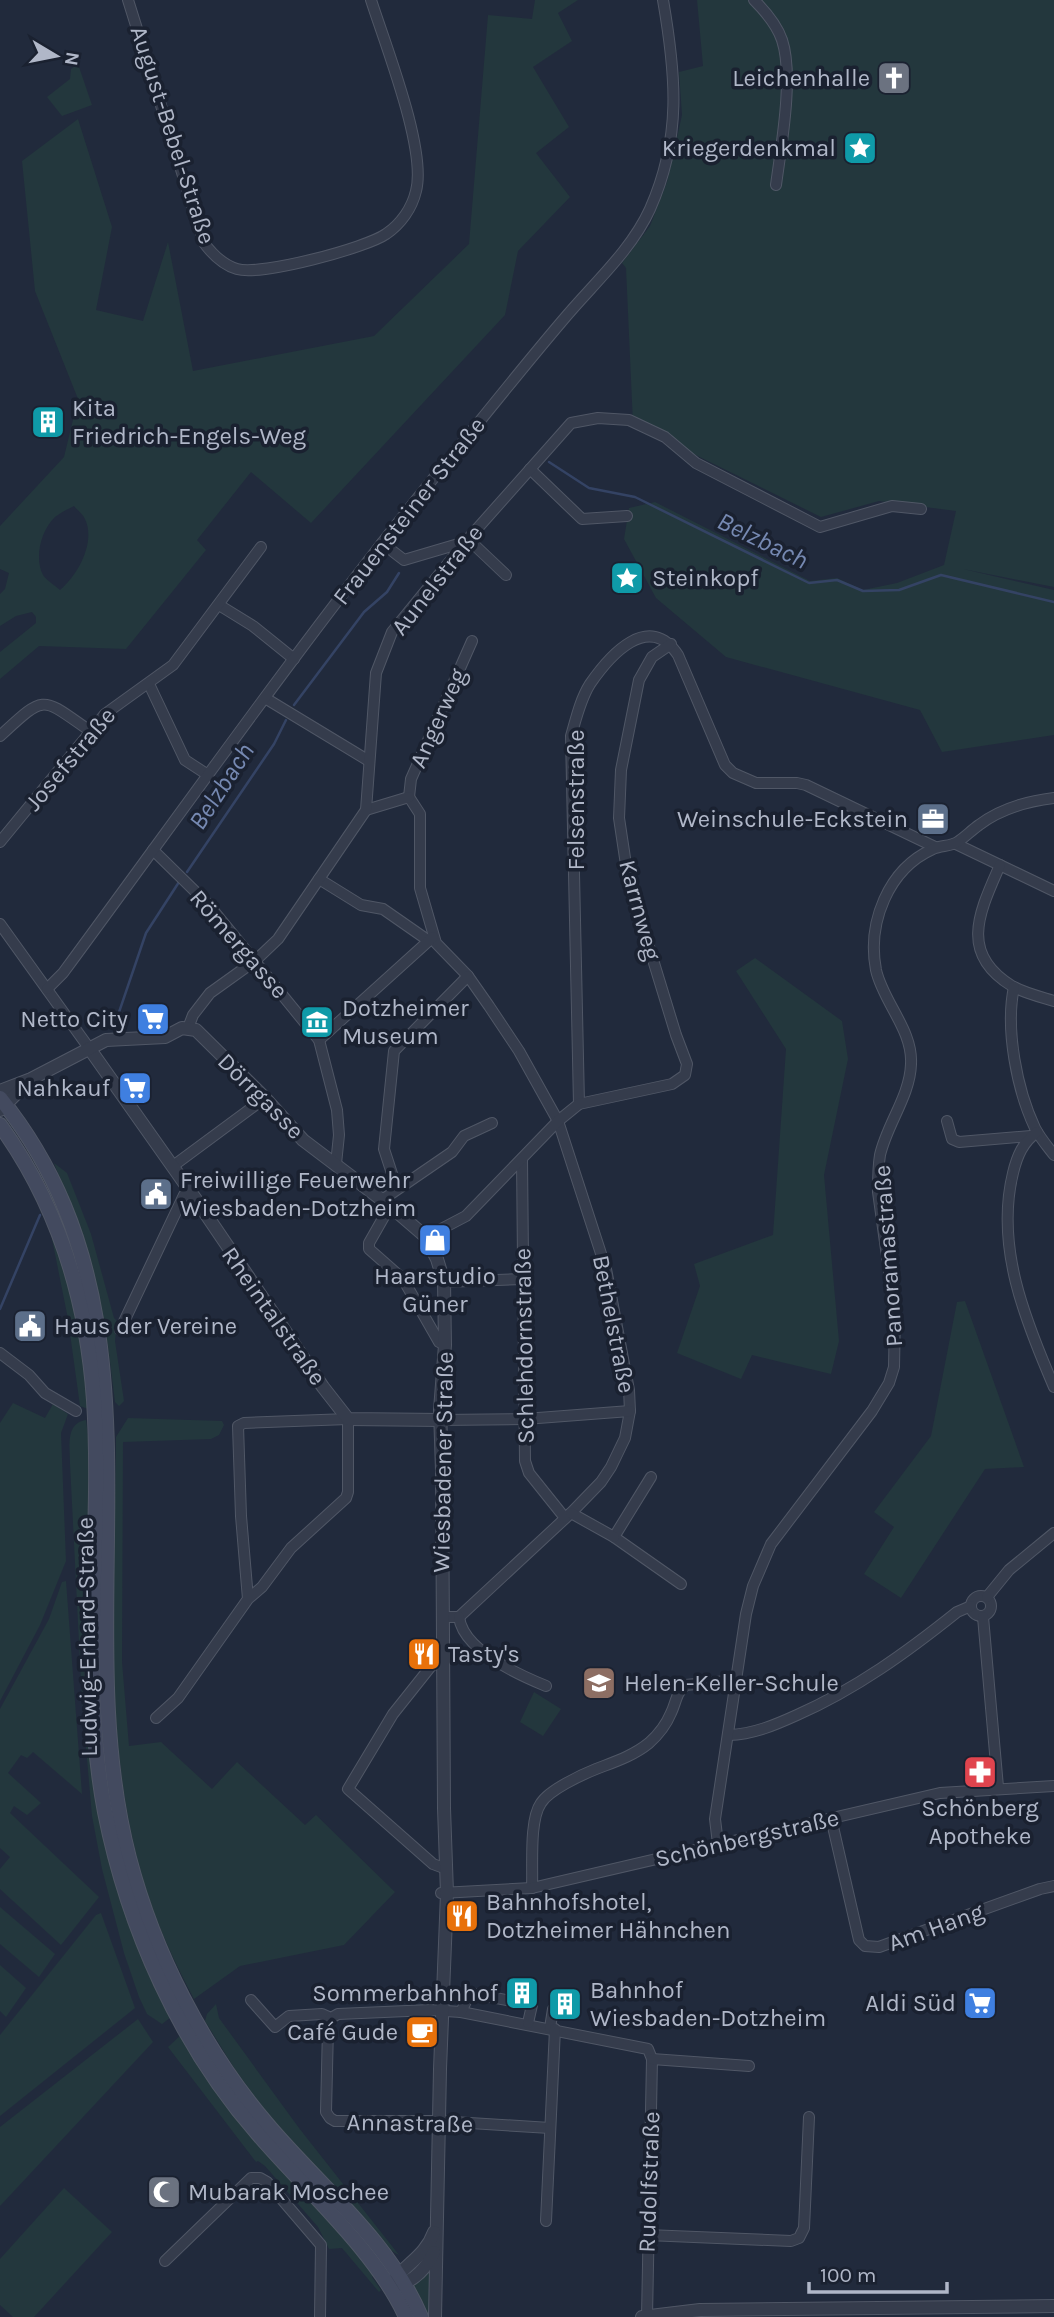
<svg xmlns="http://www.w3.org/2000/svg" width="1054" height="2317" viewBox="0 0 1054 2317" font-family="Karla,sans-serif">
<style>
.green{fill:#23373d;fill-rule:evenodd}
.lines{fill:none;stroke-linecap:round;stroke-linejoin:round}
.stream{stroke:#344364;stroke-width:2.5}
.minor-casing{stroke:#505766;stroke-width:12}
.tertiary-casing{stroke:#505766;stroke-width:14}
.secondary-casing{stroke:#505766;stroke-width:16}
.minor{stroke:#353c4c;stroke-width:10}
.tertiary{stroke:#353c4c;stroke-width:12}
.secondary{stroke:#434a5f;stroke-width:14}
.labels{text-anchor:middle;stroke-width:7;stroke-linejoin:round;paint-order:stroke}
.poi-label{font-size:24px;fill:#b0b7c8;stroke:#1a2130;text-anchor:start}
.street-label{font-size:24px;fill:#b0b7c8;stroke:#1a2130}
.water-label{font-size:26px;font-style:italic;fill:#7689b2;stroke:#1a2130}
</style>
<rect width="100%" height="100%" fill="#212a3c"/>
<g class="green">
<path d="M535 0H578L558 13 572 41 533 67 569 127 536 153 570 197 518 251 505 315 311 523 251 472 197 540 206 550 126 649 39 646 0 679V652L36 623V617L32 612 16 616 0 626V594L5 589 9 573 0 569V526L64 457 78 399 35 291 22 161 78 119 112 227 96 310 143 321 168 242 193 371 374 336 469 244 488 15 532 19ZM74 506C77 510 83 514 85 519 96 542 78 575 60 590 55 585 47 581 43 575 34 558 41 530 55 517 60 513 68 509 74 506Z"/>
<path d="M697 0H1054V587L963 569 1054 590V735L942 752 920 710 726 657 656 598 624 539 629 508 655 502 810 581 837 578 863 590 897 583 944 565 956 511 879 501 821 517 633 424 626 268 622 263 650 226 667 182 682 115 679 72 703 66Z"/>
<path d="M78 64 92 105 62 116 47 97 70 79 71 69Z"/>
<path d="M755 958 842 1021 848 1059 824 1175 839 1341 831 1374 752 1355 741 1379 677 1353 700 1286 694 1264 773 1235 786 1049 736 971Z"/>
<path d="M54 1163 67 1173 91 1234 114 1318 117 1321 115 1341 124 1401 119 1406 115 1402 108 1346 90 1257Z"/>
<path d="M48 1219 59 1251 82 1339 88 1409 80 1406 68 1319Z"/>
<path d="M965 1301 1024 1467 985 1469 901 1598 864 1574 894 1527 874 1512 931 1436 957 1302Z"/>
<path d="M13 1403 45 1418 53 1404 68 1414 61 1433 66 1561 40 1625 0 1701V1423Z"/>
<path d="M128 1418 222 1421 224 1425 219 1435 211 1439 123 1442 122 1662 129 1746 161 1742 212 1789 237 1762 305 1825 316 1815 395 1892 344 1945 240 1966 194 1999C176 1965 159 1930 147 1892 100 1746 115 1589 116 1437Z"/>
<path d="M86 1420 90 1451 87 1702 135 1938 155 1987 171 2017 162 2024 147 2014 139 1997 124 1953 102 1869 92 1816 82 1702 70 1464C70 1447 65 1423 86 1420Z"/>
<path d="M66 1581 82 1794 33 1752 27 1758 21 1755 8 1773 41 1803 27 1815 14 1806 10 1813 99 1897 61 1945 0 1889V1869L10 1857 0 1848V1709L49 1619 62 1582Z"/>
<path d="M534 1692 561 1709 543 1736 520 1722Z"/>
<path d="M0 1907 55 1954 39 1977 0 1944Z"/>
<path d="M101 1913 135 2008 0 2116V2035L96 1915Z"/>
<path d="M0 1965 26 1988 6 2017 0 2011Z"/>
<path d="M216 2004 219 2018 299 2128 399 2255 388 2249 275 2124 236 2071 205 2021 207 2014Z"/>
<path d="M138 2019 153 2042 0 2206V2127Z"/>
<path d="M182 2034 233 2114 264 2152 341 2234 374 2275 372 2277 381 2290 379 2292 342 2248 329 2249 318 2227 265 2166 258 2161 256 2162 168 2047Z"/>
<path d="M64 2188 112 2232 34 2317H13L0 2305V2259Z"/>
<path d="M430 2268 431 2317H426L412 2284Z"/>
</g>
<g class="lines">
<g class="stream">
<path d="M549 462 589 488 635 497 809 583 837 580 863 591 899 590 941 575 1054 602"/>
<path d="M294 705 364 612 387 592 399 573"/>
<path d="M187 872 274 744 286 720"/>
<path d="M116 1021 146 933 179 882"/>
<path d="M0 1309 40 1215"/>
</g>
<g class="minor-casing">
<g id="minor">
<path d="M128 0 204 243C213 255 223 265 237 269 261 276 366 248 386 234 401 224 412 208 416 191 427 150 385 44 371 0"/>
<path d="M754 0C765 11 777 25 782 40 794 76 781 147 776 185"/>
<path d="M530 469 582 519 627 516"/>
<path d="M468 539 506 575"/>
<path d="M382 543 404 560 465 542"/>
<path d="M219 605 253 626 294 659"/>
<path d="M149 684 185 760 208 775"/>
<path d="M265 698 369 761"/>
<path d="M0 736C46 694 40 696 90 731"/>
<path d="M409 797 420 814V888L436 943 468 976 489 1006 519 1051 558 1121 606 1269 629 1390 630 1411 625 1438 611 1467 601 1482 571 1513 459 1617H442"/>
<path d="M409 797 411 779 472 641"/>
<path d="M366 810 409 797"/>
<path d="M0 842 105 714 173 665 261 547"/>
<path d="M956 844 1054 891"/>
<path d="M153 850 208 904 319 1040 337 1110 339 1135 336 1164"/>
<path d="M1000 865C980 911 958 953 1012 986 1024 993 1041 997 1054 1001"/>
<path d="M319 879 361 905 383 909 429 941"/>
<path d="M0 924 89 1048"/>
<path d="M1014 987C1005 1029 1017 1090 1035 1128 1040 1138 1048 1147 1054 1155"/>
<path d="M47 989 63 973C184 809 301 643 428 485 473 430 517 374 563 320 592 285 631 251 650 209 682 137 676 75 663 0"/>
<path d="M188 1028 193 1015 210 993 256 960 278 939 366 810 376 673 392 632 468 539 571 423 598 418 629 420 665 437 696 463 820 527 892 506 921 509"/>
<path d="M319 1040 433 937"/>
<path d="M579 1104 571 736C576 719 580 700 590 684 610 655 649 611 678 655L725 765 733 773 756 783H797L806 785 935 847"/>
<path d="M947 1121 952 1139 959 1142 1031 1136"/>
<path d="M1037 1132C1023 1142 1017 1156 1013 1173 995 1246 1025 1320 1054 1387"/>
<path d="M522 1159 525 1461 529 1473 565 1518"/>
<path d="M173 1166 265 1098"/>
<path d="M397 1189 384 1149 394 1051 468 976"/>
<path d="M382 1200 452 1152 464 1136 492 1123"/>
<path d="M390 1206 369 1243V1249L403 1279 439 1342 445 1345"/>
<path d="M426 1237 466 1216 558 1121 579 1104 672 1084 685 1075 687 1064 676 1035 628 878 619 818 621 770 639 680 652 657 671 644"/>
<path d="M444 1282 523 1279"/>
<path d="M120 1330 184 1195 190 1191"/>
<path d="M0 1353 29 1375 45 1393 76 1411"/>
<path d="M441 1420 525 1419 630 1411"/>
<path d="M651 1477 614 1537 681 1584"/>
<path d="M571 1513 614 1537"/>
<circle cx="981" cy="1606" r="10"/>
<path d="M987 1597 1009 1570 1054 1533"/>
<path d="M459 1617C463 1650 519 1675 546 1686"/>
<path d="M983 1617 998 1787"/>
<path d="M156 1718 178 1698 248 1599 262 1587 291 1548 346 1498 348 1492V1419L244 1423 238 1426 241 1516 248 1599"/>
<path d="M729 1735C754 1734 775 1725 797 1715 856 1689 907 1652 957 1612L971 1606"/>
<path d="M831 1818 859 1940 865 1946 879 1947 1040 1889 1054 1886"/>
<path d="M718 1844 715 1819 746 1614 753 1586 771 1544 872 1411 889 1383 894 1367 895 1314 878 1192C878 1179 878 1167 880 1155 887 1124 910 1096 911 1064 913 1030 883 1002 876 970 867 923 888 869 933 849 941 845 951 847 959 841 966 836 972 830 979 825 1000 809 1029 801 1054 798"/>
<path d="M441 1867 433 1864 348 1789 393 1714 432 1665 443 1663"/>
<path d="M532 1888C533 1866 529 1820 541 1803 549 1790 581 1775 596 1769 614 1762 633 1756 649 1743 658 1735 666 1725 671 1713 676 1703 676 1692 686 1685L737 1680"/>
<path d="M441 1893 532 1888 940 1793 1054 1786"/>
<path d="M251 2000 275 2027 289 2016 322 2014 331 2018 338 2014 430 2010 461 2012 648 2049 652 2059 647 2317"/>
<path d="M461 2012 470 1993 532 2005 528 2023"/>
<path d="M331 2018 328 2028 326 2112 330 2118 335 2121H438L550 2128"/>
<path d="M550 2028 553 2009"/>
<path d="M652 2059 749 2066"/>
<path d="M546 2221 555 2029"/>
<path d="M647 2235 791 2241 799 2238 804 2228 809 2117"/>
<path d="M165 2261 251 2178H260L267 2182 321 2245 320 2317"/>
</g>
</g>
<g class="tertiary-casing">
<g id="tertiary">
<path d="M89 1048 197 1201 323 1387 348 1419 441 1420"/>
<path d="M0 1091 31 1079 106 1040 165 1037 182 1028 196 1030 265 1098 303 1140 390 1206 426 1237 437 1259 444 1282 445 1345 440 1410 442 1471 444 1808 447 1893 440 2069 435 2317"/>
<path d="M0 1110 28 1082"/>
<path d="M393 2282C406 2263 425 2257 434 2232"/>
<path d="M397 2285C414 2282 427 2267 434 2252"/>
<path d="M642 2317 700 2310 1054 2306"/>
</g>
</g>
<g class="secondary-casing">
<g id="secondary">
<path d="M0 1098C180 1321 63 1604 129 1858 154 1953 203 2049 267 2124 320 2187 388 2239 421 2317"/>
<path d="M0 1125C58 1205 87 1301 94 1400 103 1537 79 1676 105 1812 128 1928 180 2045 258 2134 305 2189 377 2252 406 2317"/>
</g>
</g>
<use href="#minor" class="minor"/>
<use href="#tertiary" class="tertiary"/>
<use href="#secondary" class="secondary"/>
</g>
<defs>
<g id="church-square" transform="scale(1.75)"><rect x="-9" y="-9" width="18" height="18" rx="4" fill="#6b7280" stroke="#1a2130"/><path d="M-1.2-6h2.4v3.5h3.3v2.4h-3.3V6h-2.4V-.1h-3.3v-2.4h3.3Z" fill="#fff"/></g>
<g id="sight-square" transform="scale(1.75)"><rect x="-9" y="-9" width="18" height="18" rx="4" fill="#0f9aa8" stroke="#1a2130"/><path d="M0-6L1.8-2.2L6-1.7L2.9 1.2L3.7 5.4L0 3.3L-3.7 5.4L-2.9 1.2L-6-1.7L-1.8-2.2Z" fill="#fff"/></g>
<g id="building-square" transform="scale(1.75)"><rect x="-9" y="-9" width="18" height="18" rx="4" fill="#0f9aa8" stroke="#1a2130"/><path d="M-4-6H4V6H1V3H-1V6H-4ZM-2.5-4.3h1.7v1.8h-1.7ZM.8-4.3h1.7v1.8H.8ZM-2.5-1h1.7V.8h-1.7ZM.8-1h1.7V.8H.8Z" fill="#fff"/></g>
<g id="office-square" transform="scale(1.75)"><rect x="-9" y="-9" width="18" height="18" rx="4" fill="#5c6f8a" stroke="#1a2130"/><path d="M-6-3h4V-5.5h4V-3h4V5H-6ZM-1-4.5V-3h2v-1.5ZM-6 0V1H6V0Z" fill="#fff"/></g>
<g id="supermarket-square" transform="scale(1.75)"><rect x="-9" y="-9" width="18" height="18" rx="4" fill="#3f7fe0" stroke="#1a2130"/><path d="M-6-5.5h2.5l.6 2H6L4.5 2H-2.5L-4.4-4H-6ZM-1.5 3.2a1.3 1.3 0 1 0 .1 0ZM3 3.2a1.3 1.3 0 1 0 .1 0Z" fill="#fff"/></g>
<g id="museum-square" transform="scale(1.75)"><rect x="-9" y="-9" width="18" height="18" rx="4" fill="#0f9aa8" stroke="#1a2130"/><path d="M0-6L6-3V-2H-6V-3ZM-5-1h2V3h-2ZM-1-1h2V3h-2ZM3-1h2V3H3ZM-6 4H6V6H-6Z" fill="#fff"/></g>
<g id="civic-square" transform="scale(1.75)"><rect x="-9" y="-9" width="18" height="18" rx="4" fill="#5c6f8a" stroke="#1a2130"/><path d="M-.6-6.5H3V-4.5H.6V-3L4-1V1h2V6H-6V1h2V-1L-.6-3ZM-1.2 2.5V6h2.4V2.5Z" fill="#fff"/></g>
<g id="shop-square" transform="scale(1.75)"><rect x="-9" y="-9" width="18" height="18" rx="4" fill="#3f7fe0" stroke="#1a2130"/><path d="M-5-2.5h2.3a2.7 3.5 0 0 1 5.4 0H5L5.5 6h-11ZM-1.5-2.5h3a1.5 2.3 0 0 0-3 0Z" fill="#fff"/></g>
<g id="restaurant-square" transform="scale(1.75)"><rect x="-9" y="-9" width="18" height="18" rx="4" fill="#e8710a" stroke="#1a2130"/><path d="M-5-6h1v4h1v-4h1v4h1v-4h1v5L-1.5 .5V6h-2V.5L-5-1ZM5-6V6H3V1.5H1.5Q1.5-4 5-6Z" fill="#fff"/></g>
<g id="school-square" transform="scale(1.75)"><rect x="-9" y="-9" width="18" height="18" rx="4" fill="#8d6e63" stroke="#1a2130"/><path d="M0-5L7-2L0 1L-7-2ZM-4 1L0 2.5L4 1V4Q0 6-4 4Z" fill="#fff"/></g>
<g id="pharmacy-square" transform="scale(1.75)"><rect x="-9" y="-9" width="18" height="18" rx="4" fill="#e0444e" stroke="#1a2130"/><path d="M-2-6h4v4h4v4h-4v4h-4v-4h-4v-4h4Z" fill="#fff"/></g>
<g id="cafe-square" transform="scale(1.75)"><rect x="-9" y="-9" width="18" height="18" rx="4" fill="#e8710a" stroke="#1a2130"/><path d="M-5.5-4.5H6V0H3Q3 3.5 0 3.5H-2.5Q-5.5 3.5-5.5 0ZM3-3.2v2h1.7v-2ZM-6 4.5H4V6H-6Z" fill="#fff"/></g>
<g id="mosque-square" transform="scale(1.75)"><rect x="-9" y="-9" width="18" height="18" rx="4" fill="#6b7280" stroke="#1a2130"/><path d="M3.5-4.9A6 6 0 1 0 3.5 4.9A5 5 0 1 1 3.5-4.9Z" fill="#fff"/></g>
</defs>
<g fill-rule="evenodd">
<use href="#church-square" x="894" y="78"/>
<use href="#sight-square" x="860" y="148"/>
<use href="#building-square" x="48" y="422"/>
<use href="#sight-square" x="627" y="578"/>
<use href="#office-square" x="933" y="819"/>
<use href="#supermarket-square" x="153" y="1019"/>
<use href="#museum-square" x="317" y="1022"/>
<use href="#supermarket-square" x="135" y="1088"/>
<use href="#civic-square" x="156" y="1194"/>
<use href="#shop-square" x="435" y="1240"/>
<use href="#civic-square" x="30" y="1326"/>
<use href="#restaurant-square" x="424" y="1654"/>
<use href="#school-square" x="599" y="1683"/>
<use href="#pharmacy-square" x="980" y="1772"/>
<use href="#restaurant-square" x="462" y="1916"/>
<use href="#building-square" x="522" y="1993"/>
<use href="#supermarket-square" x="980" y="2003"/>
<use href="#building-square" x="565" y="2004"/>
<use href="#cafe-square" x="422" y="2032"/>
<use href="#mosque-square" x="164" y="2192"/>
</g>
<g class="labels">
<g class="poi-label">
<text x="870" y="86" text-anchor="end">Leichenhalle</text>
<text x="836" y="156" text-anchor="end">Kriegerdenkmal</text>
<text x="72" y="416">Kita<tspan x="72" dy="28">Friedrich-Engels-Weg</tspan></text>
<text x="652" y="586">Steinkopf</text>
<text x="908" y="827" text-anchor="end">Weinschule-Eckstein</text>
<text x="342" y="1016">Dotzheimer<tspan x="342" dy="28">Museum</tspan></text>
<text x="128" y="1027" text-anchor="end">Netto City</text>
<text x="110" y="1096" text-anchor="end">Nahkauf</text>
<text x="180" y="1188">Freiwillige Feuerwehr<tspan x="180" dy="28">Wiesbaden-Dotzheim</tspan></text>
<text x="435" y="1284" text-anchor="middle">Haarstudio<tspan x="435" dy="28">Güner</tspan></text>
<text x="54" y="1334">Haus der Vereine</text>
<text x="448" y="1662">Tasty's</text>
<text x="624" y="1691">Helen-Keller-Schule</text>
<text x="980" y="1816" text-anchor="middle">Schönberg<tspan x="980" dy="28">Apotheke</tspan></text>
<text x="486" y="1910">Bahnhofshotel,<tspan x="486" dy="28">Dotzheimer Hähnchen</tspan></text>
<text x="590" y="1998">Bahnhof<tspan x="590" dy="28">Wiesbaden-Dotzheim</tspan></text>
<text x="498" y="2001" text-anchor="end">Sommerbahnhof</text>
<text x="956" y="2011" text-anchor="end">Aldi Süd</text>
<text x="398" y="2040" text-anchor="end">Café Gude</text>
<text x="188" y="2200">Mubarak Moschee</text>
</g>
<g class="street-label">
<text transform="translate(173 135) rotate(72)" y="8">August-Bebel-Straße</text>
<text transform="translate(409 511) rotate(-52)" y="8">Frauensteiner Straße</text>
<text transform="translate(437 580) rotate(-52)" y="8">Aunelstraße</text>
<text transform="translate(438 718) rotate(-66)" y="8">Angerweg</text>
<text transform="translate(70 759) rotate(-50)" y="8">Josefstraße</text>
<text transform="translate(576 800) rotate(-90)" y="8">Felsenstraße</text>
<text transform="translate(640 910) rotate(75)" y="8">Karrnweg</text>
<text transform="translate(239 944) rotate(49)" y="8">Römergasse</text>
<text transform="translate(261 1096) rotate(45)" y="8">Dörrgasse</text>
<text transform="translate(888 1256) rotate(-94)" y="8">Panoramastraße</text>
<text transform="translate(274 1316) rotate(55)" y="8">Rheintalstraße</text>
<text transform="translate(614 1324) rotate(79)" y="8">Bethelstraße</text>
<text transform="translate(524 1346) rotate(-91)" y="8">Schlehdornstraße</text>
<text transform="translate(443 1462) rotate(-89)" y="8">Wiesbadener Straße</text>
<text transform="translate(87 1637) rotate(-91)" y="8">Ludwig-Erhard-Straße</text>
<text transform="translate(747 1838) rotate(-13)" y="8">Schönbergstraße</text>
<text transform="translate(936 1927) rotate(-20)" y="8">Am Hang</text>
<text transform="translate(410 2123) rotate(1)" y="8">Annastraße</text>
<text transform="translate(649 2182) rotate(-88)" y="8">Rudolfstraße</text>
</g>
<g class="water-label">
<text transform="translate(763 540) rotate(26)" y="9">Belzbach</text>
<text transform="translate(221 786) rotate(-57)" y="9">Belzbach</text>
</g>
</g>
<g transform="translate(56 56) rotate(100)" stroke="#1a2130" stroke-width="5" paint-order="stroke">
<path d="M0-5L12 26L0 18L-12 26Z" fill="#b0b7c8"/>
<text y="-10" font-size="19" font-weight="bold" text-anchor="middle" fill="#b0b7c8">N</text>
</g>
<path d="M809 2282v10h138v-10" fill="none" stroke="#b0b7c8" stroke-width="3.5"/>
<text x="820" y="2282" font-size="21" fill="#b0b7c8" stroke="#1a2130" stroke-width="5" paint-order="stroke">100 m</text>
</svg>
